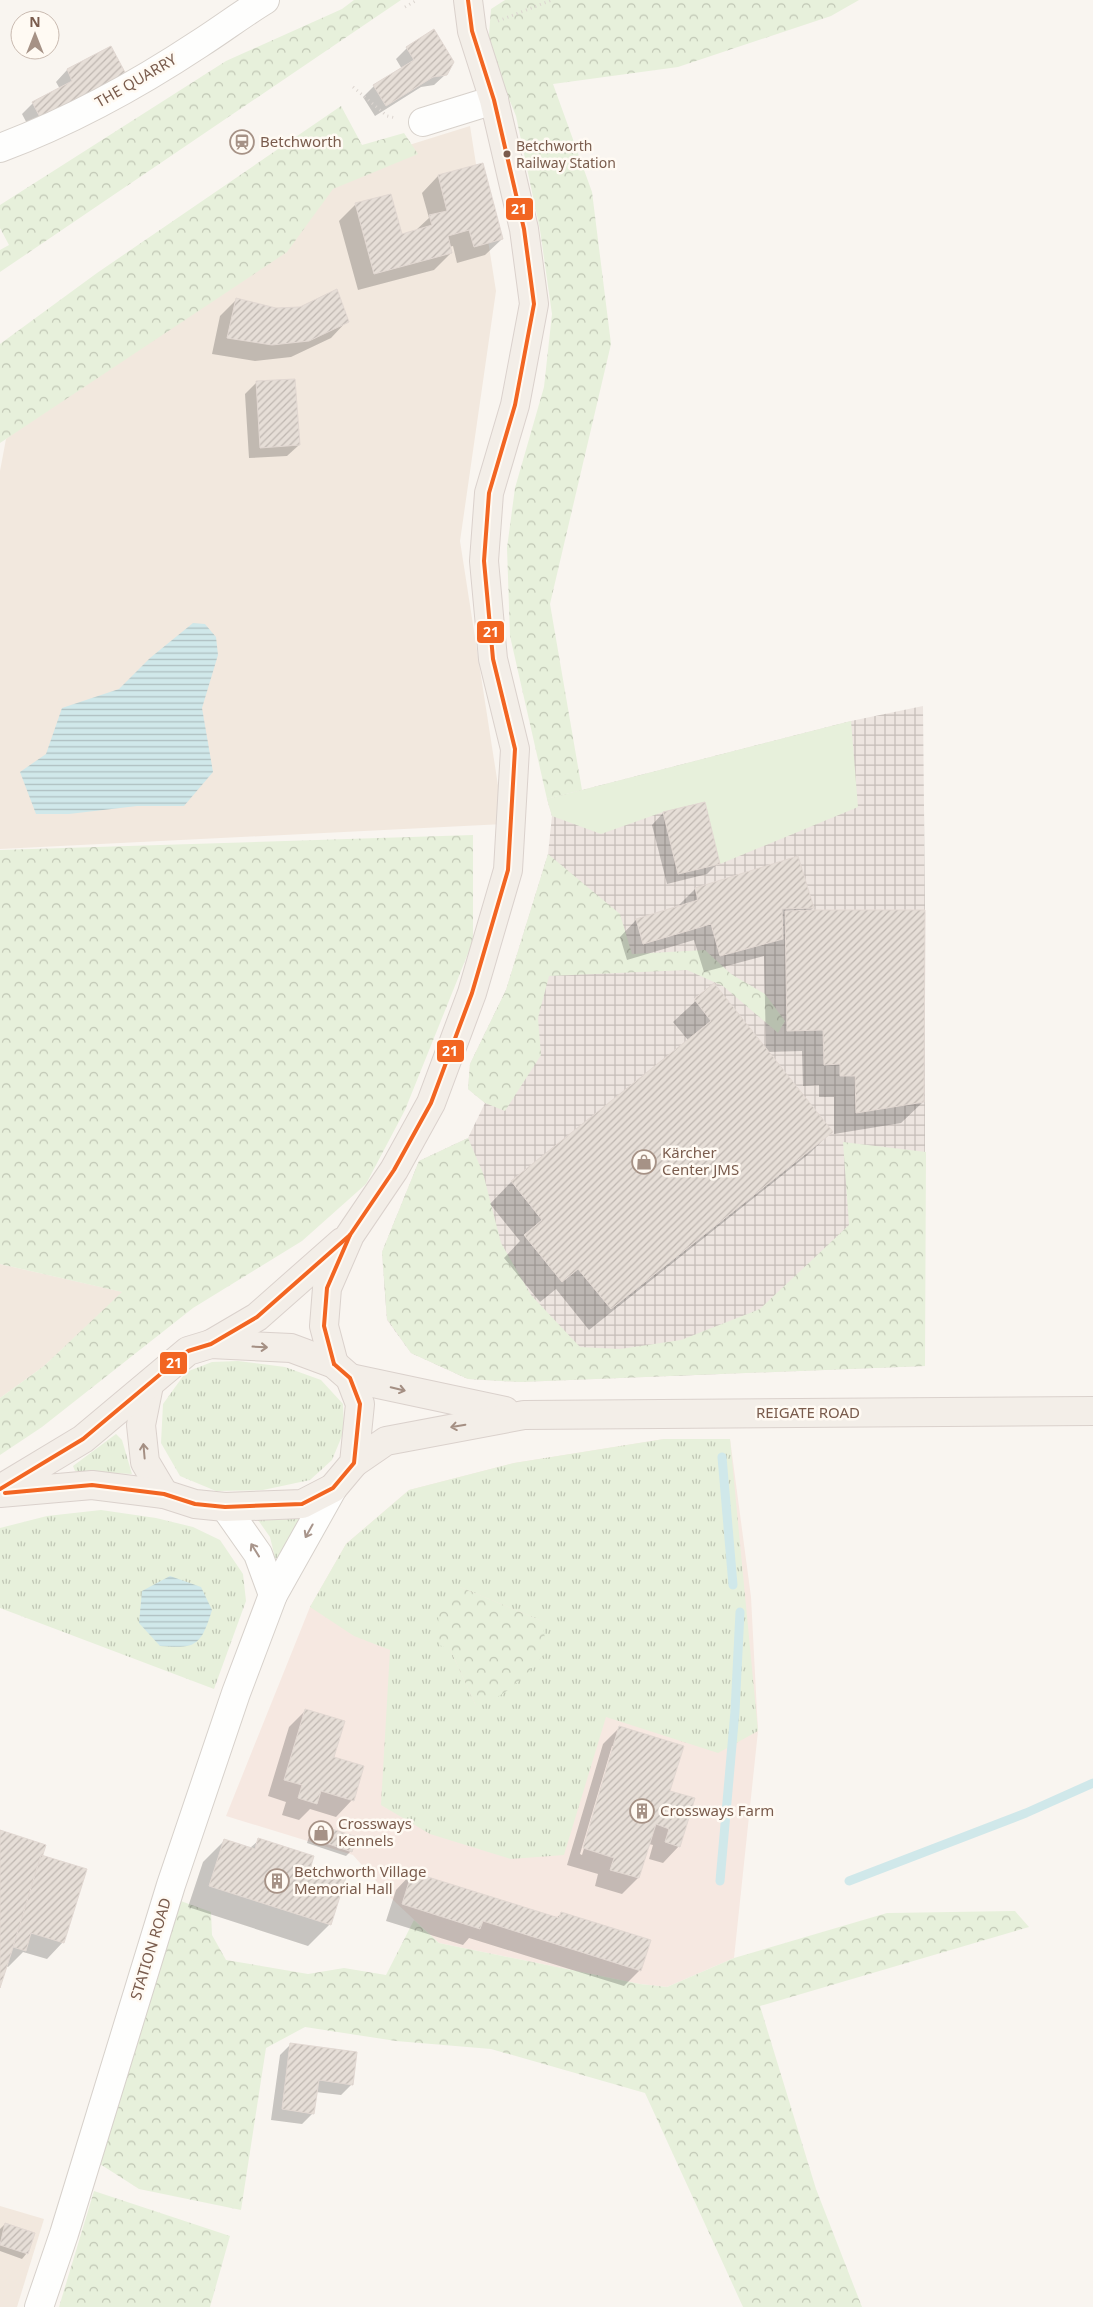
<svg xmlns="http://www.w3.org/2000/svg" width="1093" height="2307" viewBox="0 0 1093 2307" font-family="'Noto Sans',sans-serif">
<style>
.residential{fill:#f2e8de}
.commercial{fill:#f6e8e1}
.industrial{fill:url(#industrial-grid)}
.grass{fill:url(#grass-tufts);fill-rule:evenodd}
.forest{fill:url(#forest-crowns)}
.garden{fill:#e7f0db}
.water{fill:url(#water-rules)}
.shadow{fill:#0003;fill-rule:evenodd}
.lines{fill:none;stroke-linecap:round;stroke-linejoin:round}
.stream{stroke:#d0e8ea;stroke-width:9}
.building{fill:url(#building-hatch);stroke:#e2d8d2}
.minor-casing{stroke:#d7d1cb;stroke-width:30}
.major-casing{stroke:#dad1cc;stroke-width:30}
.path{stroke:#dcd5d0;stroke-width:3;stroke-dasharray:1 4;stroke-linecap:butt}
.minor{stroke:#fefefd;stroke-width:28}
.major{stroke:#f3eee8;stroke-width:28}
.bus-1-casing{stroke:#fffaf3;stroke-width:8}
.bus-1{stroke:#f26522;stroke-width:4}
.oneway{stroke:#a48f83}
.oneway2{stroke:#a8958b}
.bus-dot{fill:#7a5c4d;stroke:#fffaf3;stroke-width:2}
.labels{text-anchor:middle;stroke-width:5;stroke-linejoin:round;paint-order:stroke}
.bus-label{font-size:14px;fill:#7a5c4d;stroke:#fffaf3;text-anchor:start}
.street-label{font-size:15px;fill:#7a5c4d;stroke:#fffaf3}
.poi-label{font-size:15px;fill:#7a5c4d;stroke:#fffaf3;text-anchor:start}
.line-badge{stroke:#fffaf3;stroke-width:2}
.badge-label{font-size:14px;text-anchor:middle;font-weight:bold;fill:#fff}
</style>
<defs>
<pattern id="industrial-grid" width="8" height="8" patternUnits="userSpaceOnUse" patternTransform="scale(1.25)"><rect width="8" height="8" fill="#ede5e0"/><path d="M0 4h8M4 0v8" fill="none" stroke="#c5bdb8"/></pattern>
<pattern id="grass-tufts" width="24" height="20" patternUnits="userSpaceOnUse" patternTransform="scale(1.25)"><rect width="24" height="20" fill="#e7f0db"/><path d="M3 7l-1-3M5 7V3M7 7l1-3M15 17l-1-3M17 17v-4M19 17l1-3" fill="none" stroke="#c0c6b4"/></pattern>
<pattern id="forest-crowns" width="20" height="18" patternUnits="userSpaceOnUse" patternTransform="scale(1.25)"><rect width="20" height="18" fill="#e7f0db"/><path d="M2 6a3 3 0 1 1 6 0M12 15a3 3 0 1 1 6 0" fill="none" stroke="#c0c6b4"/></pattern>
<pattern id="water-rules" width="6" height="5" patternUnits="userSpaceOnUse" patternTransform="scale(1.25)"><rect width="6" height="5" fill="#d0e8ea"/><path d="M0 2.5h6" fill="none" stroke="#aebfc0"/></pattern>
<pattern id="building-hatch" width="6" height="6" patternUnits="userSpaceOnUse" patternTransform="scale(1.25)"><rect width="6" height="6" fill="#e6ded7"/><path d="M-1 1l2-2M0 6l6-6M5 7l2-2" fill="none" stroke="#bfb7b1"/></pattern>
</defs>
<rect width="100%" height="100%" fill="#f9f5f0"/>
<g class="residential">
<path d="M470 126 496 291 460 541 504 824 0 849V471L6 439 345 165Z"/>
<path d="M0 1264 123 1292 44 1366 0 1398Z"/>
<path d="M0 2206 44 2219 17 2307H0Z"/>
</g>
<path class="commercial" d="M664 1439H730L751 1597 758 1731 734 1958 667 1987 640 1984 439 1943 392 1899 353 1855 226 1816 310 1607 346 1544 409 1490 514 1463Z"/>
<path class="industrial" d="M923 706 925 910V1366L520 1382 468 1379 411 1353 387 1320 382 1252 419 1161 468 1138 485 1103 468 1089 470 1064 506 990 548 854 552 816 547 799 851 721Z"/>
<g class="grass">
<path d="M238 1361 285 1367 321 1380 343 1404 344 1431 332 1460 310 1480 263 1490 216 1491 180 1476 161 1443 163 1404 186 1372 212 1362Z"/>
<path d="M116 1434 122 1440 132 1474 75 1471 73 1466Z"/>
<path d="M664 1439H730L758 1731 718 1753 606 1717 564 1855 511 1859 430 1834 381 1805 390 1650 354 1636 310 1607 346 1544 409 1490 514 1463ZM460 1587 542 1621 476 1706 450 1649Z"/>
<path d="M101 1510 156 1518 193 1527 220 1540 243 1574 246 1601 214 1689 0 1608V1528L47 1516Z"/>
<path d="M307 1510 282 1558H275L270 1537 258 1520Z"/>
</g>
<g class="forest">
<path d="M354 0H401L0 272V250L9 245 0 228V205L226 61 342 9Z"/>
<path d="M505 0H859L831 16 678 67 553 84 592 192 611 344 550 604 582 790 547 799 510 636 507 548 515 488 544 387 552 314 540 230 516 116 488 47 491 9Z"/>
<path d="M341 106 362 145 404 133 418 154 333 189 287 252 0 443V344L97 273Z"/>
<path d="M473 835V941L405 1110 366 1184 302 1241 193 1308 42 1427 0 1455V1398L44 1366 122 1292 0 1264V850Z"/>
<path d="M548 854 620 914 632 954 705 950 731 974 765 994 785 1021 778 1033 723 986 687 970 549 976 538 1018 541 1055 505 1111 485 1103 468 1089 470 1064 506 990Z"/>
<path d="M468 1138 483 1173 501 1243 531 1295 580 1347 620 1349 681 1340 760 1309 849 1225 843 1142 926 1152 925 1366 520 1382 468 1379 411 1353 387 1319 382 1252 419 1161Z"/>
<path d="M460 1587 542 1621 547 1650C526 1676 509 1695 476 1706L450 1649 439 1645 438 1606Z"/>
<path d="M178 1900 211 1912 212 1935 226 1960 308 1974 344 1968 386 1975 414 1920 439 1943 640 1984 667 1987 734 1958 887 1913 1015 1911 1029 1927 760 2006 816 2189 862 2307H743L645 2093 491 2049 396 2041 305 2027 266 2048 241 2210 139 2189 100 2164Z"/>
<path d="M94 2191 230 2236 210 2307H59Z"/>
</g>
<path class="garden" d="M851 721 858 807 720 864 704 802 663 812 601 834 552 816 547 799Z"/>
<g class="water">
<path d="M193 623 205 624 216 637 218 655 202 708 213 772 184 806H137L69 814H36L20 772 46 754 62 708 119 689 150 658Z"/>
<path d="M170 1576 201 1587 212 1610C201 1645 197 1649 160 1646L139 1623 142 1591Z"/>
</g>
<g class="shadow">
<path d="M111 48 32 133 22 114 33 103 60 89 56 82 67 70Z"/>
<path d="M407 48 446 74 434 85 421 87 375 116 363 97 374 86 402 69 396 59Z"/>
<path d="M438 176 502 239 485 255 457 263 453 246 449 247 451 253 434 270 358 290 339 221 356 204 401 235 415 231 429 218 422 193Z"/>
<path d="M237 299 276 309 347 321 331 338 291 357 255 361 212 354 220 316Z"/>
<path d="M256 383 299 445 287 456 249 458 245 394Z"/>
<path d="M663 813 718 863 707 874 667 884 652 825Z"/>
<path d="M797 858 813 908 809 912 923 1102 901 1123 834 1134V1097H819V1085L803 1086 802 1051 767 1052 831 1132 810 1153 589 1330 556 1289 540 1302 504 1258 520 1241 490 1204 511 1182 688 1040 673 1022 713 985 766 1050 764 956 704 972 694 940 627 960 620 937 636 920 679 907V905L695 889Z"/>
<path d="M305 1711 333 1758 352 1800 336 1817 310 1809 299 1820 282 1815 286 1802 268 1796 289 1727Z"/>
<path d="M619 1728 668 1792 679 1846 663 1863 649 1859 653 1845 649 1844 638 1878 622 1894 595 1886 598 1874 567 1865 603 1744ZM612 1746H615L582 1855 580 1854Z"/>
<path d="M317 1825 351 1851 346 1856 307 1843 311 1830Z"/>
<path d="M0 1831 63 1942 47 1959 23 1952 8 1967 6 1966 0 1984Z"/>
<path d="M259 1840 309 1867 330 1924 308 1946 188 1907 203 1862 224 1841 249 1849Z"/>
<path d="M412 1873 556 1918 561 1914 640 1970 624 1986 469 1938 463 1945 386 1921 396 1890Z"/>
<path d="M291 2044 352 2084 341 2095 316 2092 313 2113 302 2124 271 2120 280 2055Z"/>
<path d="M5 2224 27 2253 22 2259 0 2251V2229Z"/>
</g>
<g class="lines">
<g class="stream">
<path d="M722 1457 733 1585"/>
<path d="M720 1881 735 1711 740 1612"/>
<path d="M849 1881 1026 1813 1093 1783"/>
</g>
</g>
<g class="building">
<path d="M434 29 454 62 447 75 433 77 386 106 373 85 414 60 406 47Z"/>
<path d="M111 46 128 78 43 123 32 102 72 81 67 69Z"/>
<path d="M483 163 503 239 474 247 469 230 448 236 452 253 374 274 355 203 391 194 402 234 432 225 429 215 447 211 438 175Z"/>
<path d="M337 289 349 322 309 341 272 345 227 338 236 298 276 308 300 307Z"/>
<path d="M295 379 300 445 260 448 256 381Z"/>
<path d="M705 802 720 864 678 874 663 812Z"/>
<path d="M798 856 814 908 782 909 783 939 720 956 711 924 643 944 636 919 698 900 695 888Z"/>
<path d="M817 910H925L924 1102 856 1113 855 1076H840V1064L824 1065 823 1030 787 1031 785 911Z"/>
<path d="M714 983 833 1132 611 1309 578 1269 562 1282 524 1235 542 1220 511 1181 711 1021 694 999Z"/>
<path d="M305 1709 345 1721 334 1757 364 1766 354 1801 321 1791 317 1804 298 1798 302 1785 284 1780Z"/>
<path d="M619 1726 684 1746 670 1791 695 1798 680 1847 665 1842 669 1829 656 1824 639 1878 610 1870 614 1858 583 1848Z"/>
<path d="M316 1824 357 1837 352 1852 311 1838Z"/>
<path d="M0 1830 46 1845 0 1988Z"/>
<path d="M258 1838 314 1856 311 1866 346 1877 331 1925 209 1886 224 1839 255 1849Z"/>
<path d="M41 1855 87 1869 64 1943 31 1933 26 1951 13 1947Z"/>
<path d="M412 1872 559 1918 561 1912 651 1940 641 1971 483 1921 480 1929 402 1904Z"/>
<path d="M290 2043 357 2052 353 2085 319 2080 314 2114 282 2109Z"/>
<path d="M5 2223 35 2233 28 2254 0 2245Z"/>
</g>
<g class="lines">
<g class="minor-casing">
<g id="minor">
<path d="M423 122 494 100"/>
<path d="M0 148C69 122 137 85 199 44 221 30 242 14 265 0"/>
<path d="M225 1507 258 1554 273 1595"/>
<path d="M39 2307 64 2234 171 1885 236 1693 273 1595 333 1488"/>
</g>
</g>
<g class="major-casing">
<g id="major">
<path d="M211 1344 257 1317 342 1242"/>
<path d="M334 1364 324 1326 327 1288 350 1235 394 1170 431 1103 472 993 508 870 515 749 493 659 484 561 489 493 515 405 534 304 524 229 494 100 472 31 468 0"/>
<path d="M350 1378 505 1411"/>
<path d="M149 1385 141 1425 145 1462 164 1494"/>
<path d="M354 1463 386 1441 524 1415 1093 1411"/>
<path d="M0 1489 83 1439 188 1351 211 1344 291 1348 334 1364 350 1378 360 1404 354 1463 333 1488 302 1504 225 1507 195 1504 164 1494 92 1485 0 1493"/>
</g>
</g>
<g class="path">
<path d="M405 7 417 0"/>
<path d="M498 21 552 0"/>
<path d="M353 87 387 116 396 118"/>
</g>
<use href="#minor" class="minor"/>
<use href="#major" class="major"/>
<g class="bus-1-casing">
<g id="bus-1">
<path d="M334 1364 324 1326 327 1288 350 1235"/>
<path d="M0 1489 83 1439 188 1351 211 1344 257 1317 350 1235 394 1170 431 1103 472 993 508 870 515 749 493 659 484 561 489 493 515 405 534 304 524 229 494 100 472 31 468 0"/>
<path d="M5 1493 92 1485 164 1494 195 1504 225 1507 302 1504 333 1488 354 1463 360 1404 350 1378 334 1364"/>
</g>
</g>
<use href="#bus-1" class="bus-1"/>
</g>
<defs><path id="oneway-shaft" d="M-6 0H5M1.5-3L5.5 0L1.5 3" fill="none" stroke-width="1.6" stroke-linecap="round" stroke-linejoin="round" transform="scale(1.25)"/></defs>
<g class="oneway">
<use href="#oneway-shaft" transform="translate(260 1347) rotate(3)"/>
<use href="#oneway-shaft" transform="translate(398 1389) rotate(13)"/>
<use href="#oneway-shaft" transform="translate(458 1426) rotate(170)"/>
<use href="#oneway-shaft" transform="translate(144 1451) rotate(-95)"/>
</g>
<g class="oneway2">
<use href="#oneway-shaft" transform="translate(309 1531) rotate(119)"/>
<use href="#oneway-shaft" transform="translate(255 1550) rotate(-122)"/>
</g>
<defs>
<g id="station-ring" transform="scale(1.25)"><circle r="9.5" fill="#fffaf3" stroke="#a69286" stroke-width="1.5"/><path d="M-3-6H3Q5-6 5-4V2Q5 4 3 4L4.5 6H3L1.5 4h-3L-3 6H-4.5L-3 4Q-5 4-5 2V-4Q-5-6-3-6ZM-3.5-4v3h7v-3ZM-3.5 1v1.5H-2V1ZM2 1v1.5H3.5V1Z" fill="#a69286"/></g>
<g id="shop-ring" transform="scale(1.25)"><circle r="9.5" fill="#fffaf3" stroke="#a69286" stroke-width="1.5"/><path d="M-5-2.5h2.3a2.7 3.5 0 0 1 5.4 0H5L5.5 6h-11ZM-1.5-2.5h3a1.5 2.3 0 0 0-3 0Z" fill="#a69286"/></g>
<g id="building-ring" transform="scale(1.25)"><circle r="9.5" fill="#fffaf3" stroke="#a69286" stroke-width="1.5"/><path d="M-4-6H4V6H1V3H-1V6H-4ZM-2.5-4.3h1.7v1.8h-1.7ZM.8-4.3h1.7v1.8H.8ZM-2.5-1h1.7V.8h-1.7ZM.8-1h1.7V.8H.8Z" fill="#a69286"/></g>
</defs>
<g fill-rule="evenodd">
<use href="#station-ring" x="242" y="142"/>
<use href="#shop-ring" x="644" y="1162"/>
<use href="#building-ring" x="642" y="1811"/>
<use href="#shop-ring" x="321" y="1833"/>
<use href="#building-ring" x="277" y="1881"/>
</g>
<circle class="bus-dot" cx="507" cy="154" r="4.5"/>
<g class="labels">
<g class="bus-label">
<text x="516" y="151">Betchworth<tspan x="516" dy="17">Railway Station</tspan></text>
</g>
<g class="street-label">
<text transform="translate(136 81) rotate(-30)" y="5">THE QUARRY</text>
<text x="808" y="1418">REIGATE ROAD</text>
<text transform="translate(151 1949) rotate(-73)" y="5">STATION ROAD</text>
</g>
<g class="poi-label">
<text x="260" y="147">Betchworth</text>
<text x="662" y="1158">Kärcher<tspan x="662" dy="17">Center JMS</tspan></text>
<text x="660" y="1816">Crossways Farm</text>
<text x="338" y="1829">Crossways<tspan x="338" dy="17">Kennels</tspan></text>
<text x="294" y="1877">Betchworth Village<tspan x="294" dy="17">Memorial Hall</tspan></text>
</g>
</g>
<g class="line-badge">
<rect x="505" y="197" width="29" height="24" rx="5" fill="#f26522"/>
<rect x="476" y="620" width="29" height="24" rx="5" fill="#f26522"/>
<rect x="436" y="1039" width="29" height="24" rx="5" fill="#f26522"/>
<rect x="159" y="1351" width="29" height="24" rx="5" fill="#f26522"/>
</g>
<g class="badge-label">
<text x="519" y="214">21</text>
<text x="491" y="637">21</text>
<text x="450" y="1056">21</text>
<text x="174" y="1368">21</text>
</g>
<g transform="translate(35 35)"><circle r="24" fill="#fffaf3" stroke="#cabbb1"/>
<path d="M0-4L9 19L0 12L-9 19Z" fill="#a69286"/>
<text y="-8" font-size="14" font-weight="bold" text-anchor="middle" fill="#7a5c4d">N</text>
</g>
</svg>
